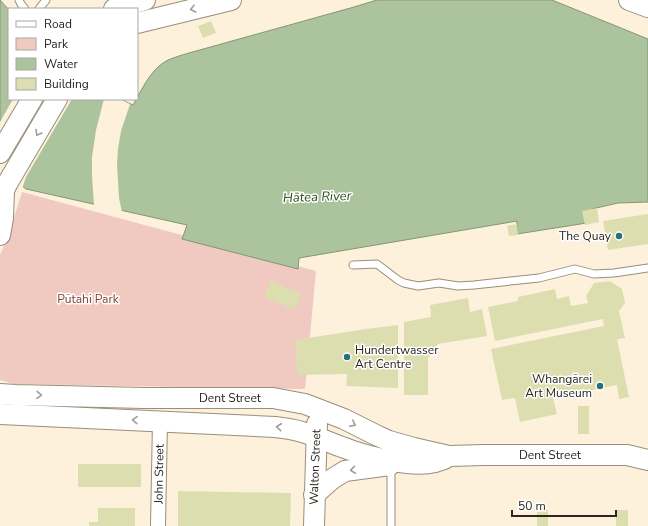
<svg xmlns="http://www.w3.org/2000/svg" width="648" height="526" viewBox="0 0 648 526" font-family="'Nunito Sans',sans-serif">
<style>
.green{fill:#f0c9c0}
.water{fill:#acc49d;stroke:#859577}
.pier{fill:#fdf1dc}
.building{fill:#dddeb0}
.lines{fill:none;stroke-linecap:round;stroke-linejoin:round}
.lane-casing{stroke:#988e7a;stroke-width:9}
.street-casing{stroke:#988e7a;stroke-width:16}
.secondary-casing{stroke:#988e7a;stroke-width:22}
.lane{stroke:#fff;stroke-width:7}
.street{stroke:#fff;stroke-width:14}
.secondary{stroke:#fff;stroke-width:20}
.oneway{stroke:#9f9d9a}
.poi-dot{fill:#28717b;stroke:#fff;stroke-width:1.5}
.labels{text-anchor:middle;stroke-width:3;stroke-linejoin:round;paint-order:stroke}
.poi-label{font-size:12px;fill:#2a261e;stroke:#fff;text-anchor:end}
.park-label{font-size:12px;fill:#824334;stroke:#fff}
.street-label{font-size:12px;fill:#2a261e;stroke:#fff}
.water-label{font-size:13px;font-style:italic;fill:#304f17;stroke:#fff}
</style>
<rect width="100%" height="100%" fill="#fdf1dc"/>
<path class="green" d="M22 192 316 271 305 389 14 384 0 380V255L8 237Z"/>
<path class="water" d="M0 0 9 10V99H120L133 105C142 90 150 69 168 60 175 57 182 55 189 53L354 7 377 0H552L648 39V202L618 203 592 209 593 222 517 234V221L299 258 298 269 182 239 187 225 26 189 0 169Z"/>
<g class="pier">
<path d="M13 99H72L26 177 22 189 0 172V122Z"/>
<path d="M104 99H120L130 104 121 131 118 149 117 165 119 198 122 212 94 206 92 176V157L96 130Z"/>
</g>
<g class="building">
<path d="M211 21 216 33 203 38 198 26Z"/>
<path d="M597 208 599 222 585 225 582 211Z"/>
<path d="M648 214V244L608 250 603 221Z"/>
<path d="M517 224 518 235 509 236 507 226Z"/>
<path d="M271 281 301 294 294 310 264 297Z"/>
<path d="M610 281 622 289 625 303 619 311 625 338 617 339 629 397 619 399 617 385 553 398 557 414 520 422 515 398 502 400 491 349 604 326 603 319 495 341 488 307 518 301V297L555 289 557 299 569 296 571 306 588 303 586 296 594 283Z"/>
<path d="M468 298 470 312 482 309 487 336 438 344 428 358V395H404V322L431 317 430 305Z"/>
<path d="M398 325V388L346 386 347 374 297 375 295 340 366 329Z"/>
<rect x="578" y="406" width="11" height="28"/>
<rect x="78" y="464" width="63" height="23"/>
<path d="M178 491 291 493 290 526H178Z"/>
<path d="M98 508H135V526H89V522H98Z"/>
<rect x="537" y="510" width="11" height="16"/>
<rect x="616" y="510" width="12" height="16"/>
</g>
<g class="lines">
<g class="lane-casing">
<g id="lane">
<path d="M19 0 21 4 25 9"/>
<path d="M39 9 46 0"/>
<path d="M353 265 377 264 398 280 404 283 418 286 439 283 458 286 474 285 539 278 575 269 594 274 614 273 648 268"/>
<path d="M391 526V466"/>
</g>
</g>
<g class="street-casing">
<path id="street" d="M158 526 160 421"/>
</g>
<g class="secondary-casing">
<g id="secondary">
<path d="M629 0 648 7"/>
<path d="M114 9 145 0"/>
<path d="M137 23 231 0"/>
<path d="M0 153 32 99"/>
<path d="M0 199 7 184 57 99"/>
<path d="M0 235 3 218 4 191"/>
<path d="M0 394 16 395 144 398H273L305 404 344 419 378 436 389 441 414 448 449 456 484 455H627L648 460"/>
<path d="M0 414 275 427C284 428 293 429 302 432 315 436 328 442 342 447 365 456 411 468 435 462 438 461 441 460 444 459"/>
<path d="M314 495 332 479 345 471 390 465"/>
<path d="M314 526 317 424"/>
</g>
</g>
<use href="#lane" class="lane"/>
<use href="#street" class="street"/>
<use href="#secondary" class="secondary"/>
</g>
<defs><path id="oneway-chevron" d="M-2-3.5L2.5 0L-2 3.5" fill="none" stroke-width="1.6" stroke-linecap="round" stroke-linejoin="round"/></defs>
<g class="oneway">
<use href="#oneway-chevron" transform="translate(193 9) rotate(166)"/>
<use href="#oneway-chevron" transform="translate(38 133) rotate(120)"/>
<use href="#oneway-chevron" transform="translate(39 395) rotate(1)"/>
<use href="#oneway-chevron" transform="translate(135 420) rotate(-177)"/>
<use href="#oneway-chevron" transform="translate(353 424) rotate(27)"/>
<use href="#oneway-chevron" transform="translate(279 427) rotate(-174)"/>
<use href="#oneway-chevron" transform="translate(353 470) rotate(172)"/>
</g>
<g class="poi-dot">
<circle cx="619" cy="236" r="4"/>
<circle cx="347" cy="357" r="4"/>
<circle cx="600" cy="386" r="4"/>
</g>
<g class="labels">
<g class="poi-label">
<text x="611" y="240">The Quay</text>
<text x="355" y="354" text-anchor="start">Hundertwasser<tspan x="355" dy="14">Art Centre</tspan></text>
<text x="592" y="383">Whangārei<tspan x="592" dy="14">Art Museum</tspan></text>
</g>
<g class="park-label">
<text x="88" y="303">Pūtahi Park</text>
</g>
<g class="street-label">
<text x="230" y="402">Dent Street</text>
<text x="550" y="459">Dent Street</text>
<text transform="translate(315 467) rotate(-88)" y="4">Walton Street</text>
<text transform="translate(159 474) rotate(-89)" y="4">John Street</text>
</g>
<g class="water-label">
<text transform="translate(317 196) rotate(-2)" y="5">Hātea River</text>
</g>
</g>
<rect x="8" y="8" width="130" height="92" fill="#ffffff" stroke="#aaa8a5"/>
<rect x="16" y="21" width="20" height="6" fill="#ffffff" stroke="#aaa8a5"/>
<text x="44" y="28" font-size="12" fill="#2a261e">Road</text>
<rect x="16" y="38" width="20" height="12" fill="#f0c9c0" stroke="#aaa8a5"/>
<text x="44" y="48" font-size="12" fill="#2a261e">Park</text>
<rect x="16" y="58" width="20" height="12" fill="#acc49d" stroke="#aaa8a5"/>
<text x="44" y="68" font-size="12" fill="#2a261e">Water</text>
<rect x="16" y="78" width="20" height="12" fill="#dddeb0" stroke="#aaa8a5"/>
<text x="44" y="88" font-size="12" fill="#2a261e">Building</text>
<path d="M512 510v6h104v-6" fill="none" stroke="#2a261e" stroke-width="2"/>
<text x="518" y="510" font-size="12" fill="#2a261e" stroke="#ffffff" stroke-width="3" paint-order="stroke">50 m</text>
</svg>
